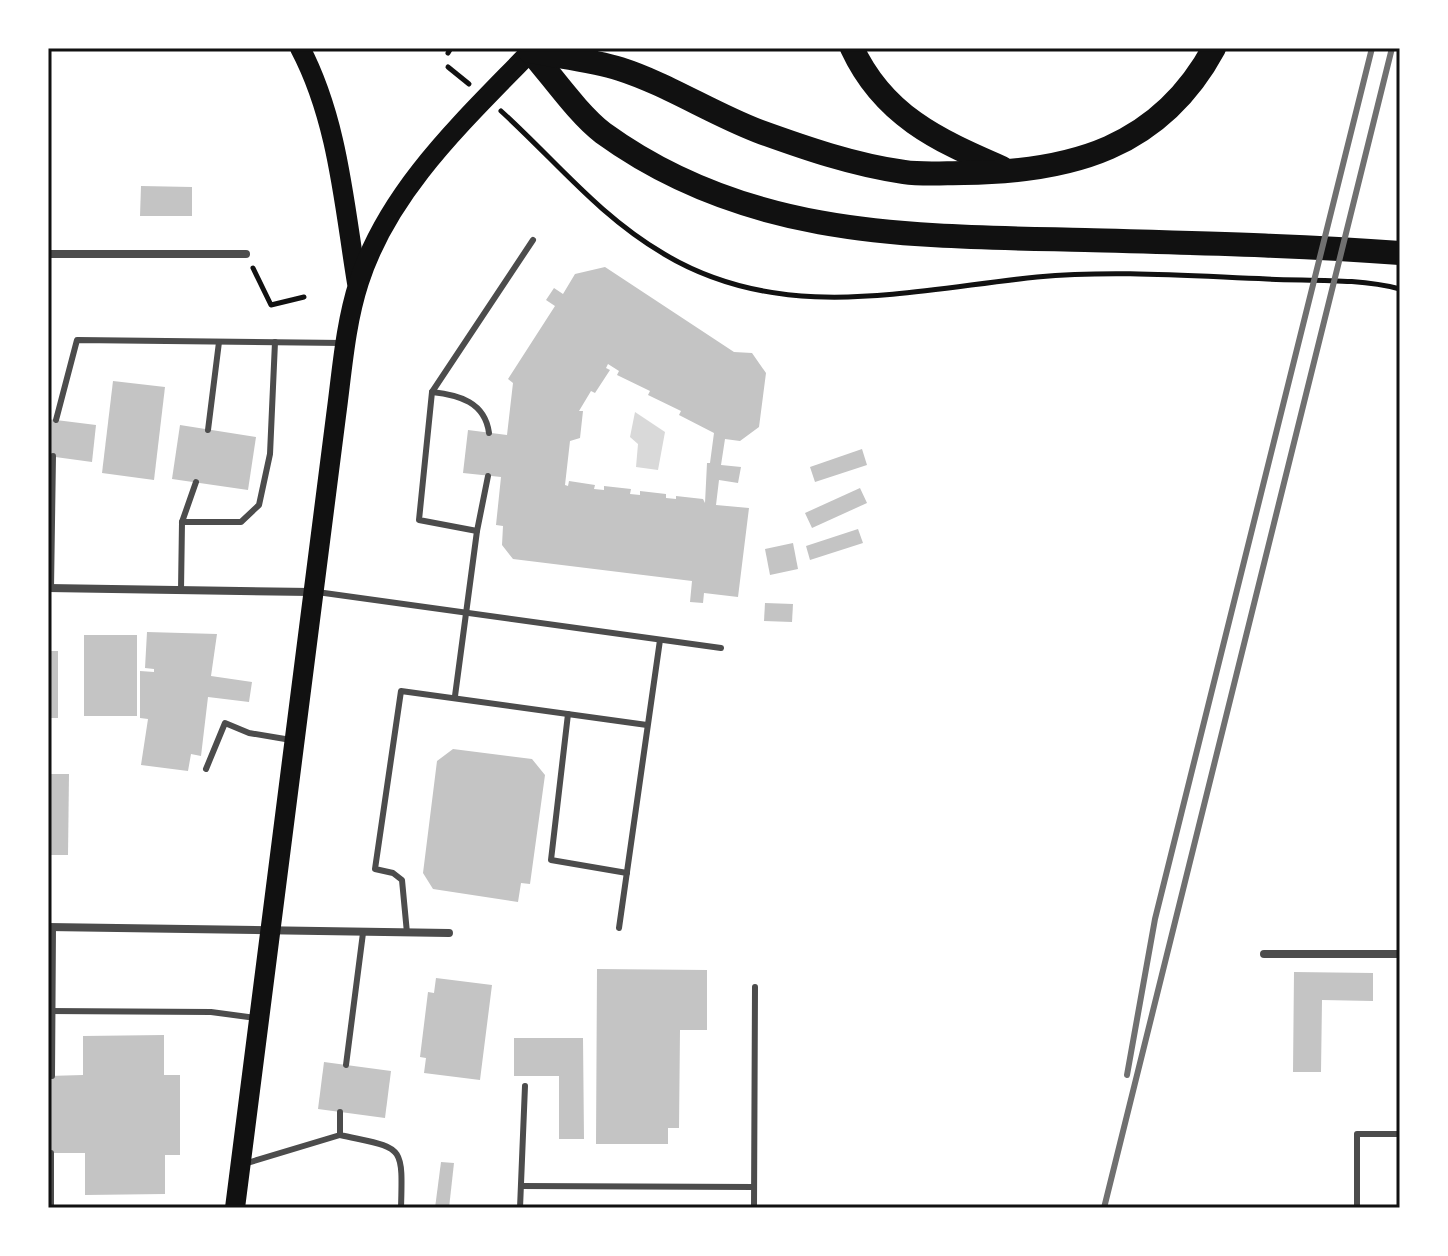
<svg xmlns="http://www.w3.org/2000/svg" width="1448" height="1256" viewBox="0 0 1448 1256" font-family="'PT Sans Narrow',sans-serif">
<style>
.water{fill:#d9d9d9}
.building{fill:#c4c4c4;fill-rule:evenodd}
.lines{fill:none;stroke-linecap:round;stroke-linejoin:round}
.path{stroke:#111;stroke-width:5}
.service{stroke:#4c4c4c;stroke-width:6}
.minor{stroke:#4c4c4c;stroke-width:8}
.primary{stroke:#111;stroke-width:20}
.motorway{stroke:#111;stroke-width:24}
.rail{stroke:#707070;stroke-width:6}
.neatline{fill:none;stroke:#111;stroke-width:3}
</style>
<rect width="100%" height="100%" fill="#fff"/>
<path class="water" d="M635 412 665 432 658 470 636 467 638 444 630 437Z"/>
<g class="building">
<path d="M141 186 192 187V216H140Z"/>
<path d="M605 267 734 352 752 353 766 373 759 427 740 441 725 439 721 465 741 467 738 483 719 480 716 505 749 508 738 597 704 593 703 603 690 602 692 581 513 559 502 545 503 526 496 525 501 477 463 473 468 430 507 435 513 383 508 379 555 306 546 300 554 288 563 294 575 274ZM608 364 619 371 617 375 650 391 648 395 681 411 679 415 714 433 710 463H707L705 503 703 499 676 496V499L666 498V494L640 491V495L630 494 631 489 604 486V490L594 489 595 485 569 481 568 486 565 485 570 441 580 438 583 411H579L591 391 595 393 610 370 606 368Z"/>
<path d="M113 381 165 387 154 480 102 473Z"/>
<path d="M48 419 96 425 92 462 48 456Z"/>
<path d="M180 425 256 437 248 490 172 479Z"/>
<path d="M862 449 867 465 815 482 810 467Z"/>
<path d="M860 488 867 503 812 528 805 513Z"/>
<path d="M858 529 863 543 810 560 806 546Z"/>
<path d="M793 543 798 569 770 575 765 549Z"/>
<path d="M765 603 793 604 792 622 764 621Z"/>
<path d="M147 632 217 634 211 676 252 682 249 702 208 697 201 756 191 754 188 771 141 765 148 719 140 718V671L154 672V669L145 668Z"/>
<rect x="84" y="635" width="53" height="81"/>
<rect x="48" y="651" width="10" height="67"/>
<path d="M453 749 532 759 545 775 530 884 521 883 518 902 433 889 423 873 437 761Z"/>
<path d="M48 774H69L68 855H48Z"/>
<path d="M597 969 707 970V1030H680L679 1128H668V1144H596Z"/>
<path d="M1294 972 1373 973V1001L1322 1000 1321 1072H1293Z"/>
<path d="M436 978 492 985 480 1080 424 1073 426 1058 420 1057 428 992 434 993Z"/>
<path d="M164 1035V1075H180V1155H165V1194L85 1195V1153H48V1076L83 1075V1036Z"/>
<path d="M514 1038H583L584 1139H559V1076H514Z"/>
<path d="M324 1062 391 1071 385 1118 318 1109Z"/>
<path d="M441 1162 454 1163 449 1208H435Z"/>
</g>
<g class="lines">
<g class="path">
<path d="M448 53 451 48"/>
<path d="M448 67 469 84"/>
<path d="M501 111C557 162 598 215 664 254 783 325 910 290 1037 277 1114 270 1190 276 1267 279 1310 281 1358 278 1400 289"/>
<path d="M253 268 271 305 304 297"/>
</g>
<g class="service">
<path d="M432 392C459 395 485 402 489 433"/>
<path d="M56 420 77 340 343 343"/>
<path d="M208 430 219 342"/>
<path d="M182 522 196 482"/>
<path d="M477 531 488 476"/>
<path d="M51 588 53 456"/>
<path d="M181 590 182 522H241L259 505 270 454 275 342"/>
<path d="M317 592 721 648"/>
<path d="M455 696 477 531 419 520 432 392 533 240"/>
<path d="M568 714 551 860 627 873"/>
<path d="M206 769 225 723 249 733 291 740"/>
<path d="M619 928 660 640"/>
<path d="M407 933 402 880 393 873 375 869 401 691 647 725"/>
<path d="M48 1011 211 1012 256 1018"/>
<path d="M346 1065 363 933"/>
<path d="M52 1076 53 927"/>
<path d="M340 1112V1135C403 1149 403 1142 401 1208"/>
<path d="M244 1164 340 1135"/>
<path d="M521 1186 754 1187"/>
<path d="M51 1208V1153"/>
<path d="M520 1208 525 1086"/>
<path d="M754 1208 755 987"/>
<path d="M1357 1208V1134H1400"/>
</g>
<g class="minor">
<path d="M48 254H246"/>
<path d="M48 588 311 592"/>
<path d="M48 927 449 933"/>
<path d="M1264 954H1400"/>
</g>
<g class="primary">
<path d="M300 48C338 120 344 204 357 283"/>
<path d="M235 1208 336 416C342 372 345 325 359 282 389 188 467 118 534 48"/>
</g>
<g class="motorway">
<path d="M852 48C883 115 937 140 1002 168"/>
<path d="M530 51C552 76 578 114 603 133 749 239 913 236 1085 240 1190 243 1295 245 1400 253"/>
<path d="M530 51C560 57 592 60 620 69 667 84 711 113 758 131 805 148 854 165 904 172 923 175 945 173 964 173 1071 172 1160 148 1214 48"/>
</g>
<g class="rail">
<path d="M1127 1075 1155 919 1372 48"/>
<path d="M1104 1208 1392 48"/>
</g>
</g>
<rect width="1448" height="1256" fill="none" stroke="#ffffff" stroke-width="100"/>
<rect x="50" y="50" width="1348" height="1156" class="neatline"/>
</svg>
